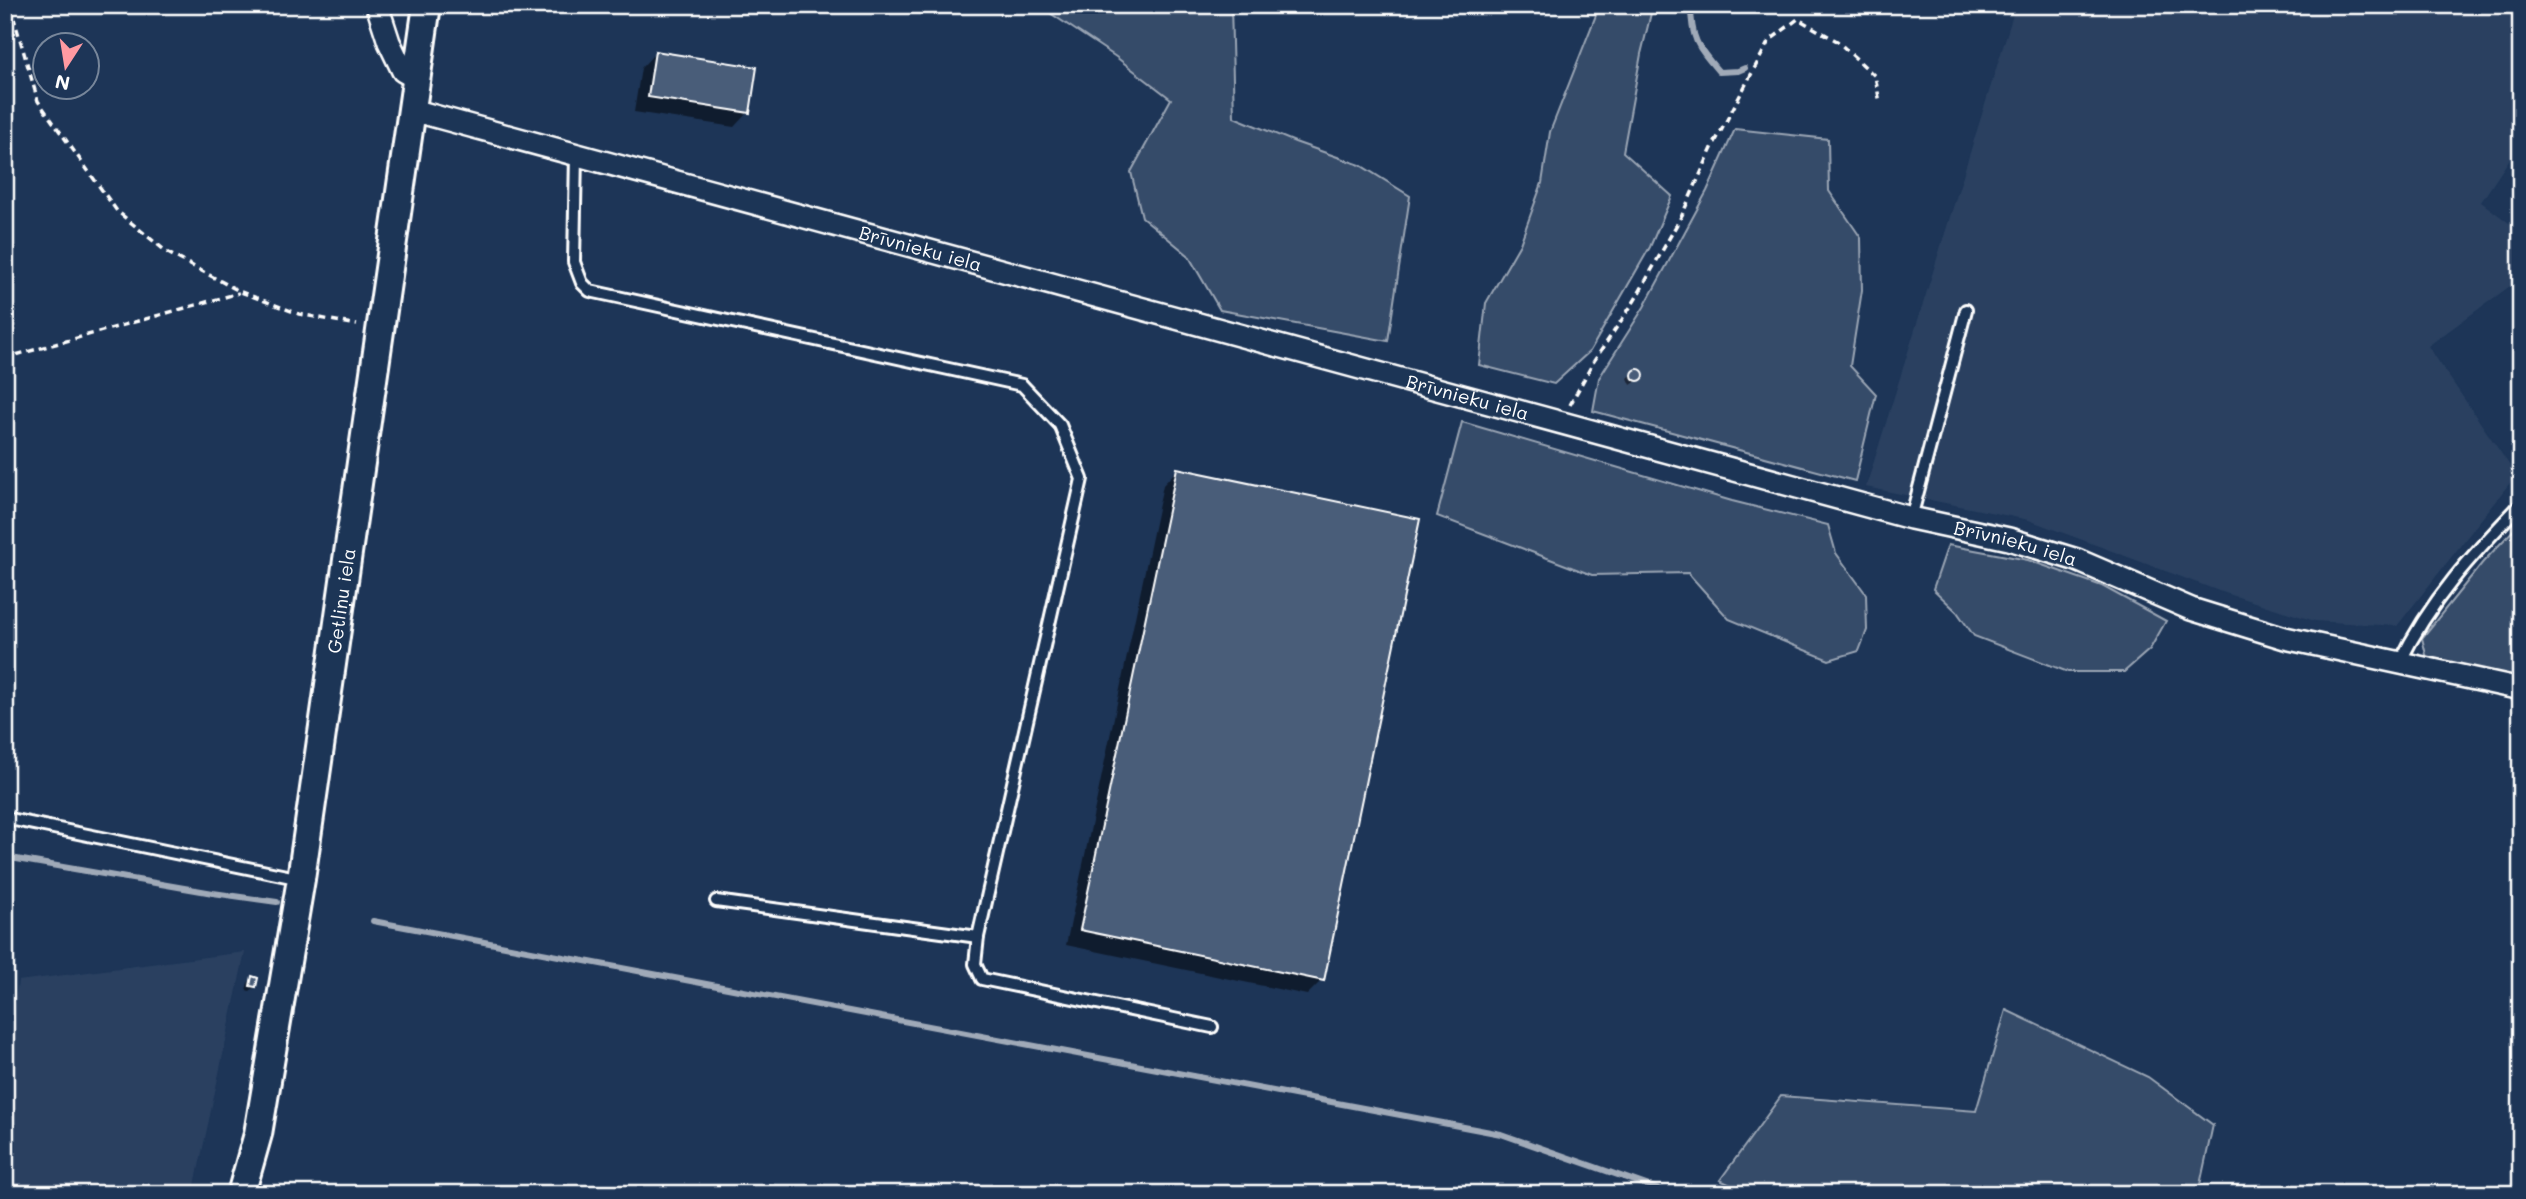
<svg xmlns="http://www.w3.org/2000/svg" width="2526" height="1199" viewBox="0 0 2526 1199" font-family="Mali,sans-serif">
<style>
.built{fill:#2a4161}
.green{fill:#364b69;stroke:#9aa5b4;stroke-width:2}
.shadow{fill:#0007}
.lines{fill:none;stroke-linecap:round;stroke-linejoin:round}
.stream{stroke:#a0aab8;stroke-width:6}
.building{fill:#4a5d79;stroke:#fff;stroke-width:2}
.service-casing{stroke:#fff;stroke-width:16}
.minor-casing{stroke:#fff;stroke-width:26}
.tertiary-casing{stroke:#fff;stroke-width:32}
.path{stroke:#fff;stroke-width:3.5;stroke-dasharray:7 5;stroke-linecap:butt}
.service{stroke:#1d3557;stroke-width:10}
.minor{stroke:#1d3557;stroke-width:21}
.tertiary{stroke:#1d3557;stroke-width:26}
.labels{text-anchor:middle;stroke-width:5;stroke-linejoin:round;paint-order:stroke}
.street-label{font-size:19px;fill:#fff;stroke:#1d3557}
</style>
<rect width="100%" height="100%" fill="#1d3557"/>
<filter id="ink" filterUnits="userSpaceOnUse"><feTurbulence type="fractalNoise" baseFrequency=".0143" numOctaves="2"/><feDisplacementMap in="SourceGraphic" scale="14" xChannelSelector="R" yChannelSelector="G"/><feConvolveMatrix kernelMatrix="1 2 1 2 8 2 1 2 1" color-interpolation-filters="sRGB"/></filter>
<g filter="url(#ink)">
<g class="built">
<path d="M2016 5H2521V142L2481 202 2521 232V278L2428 346 2516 475 2397 626 2315 621 2219 591 2029 520 1866 487Z"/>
<path d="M245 952 193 1194H5V1090L18 981Z"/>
</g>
<g class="green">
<path d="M1038 5H1106L1117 11 1120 5H1231L1234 117 1295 142 1360 165 1410 196 1388 341 1220 310 1188 255 1142 217 1131 172 1171 99 1116 57Z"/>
<path d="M1600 5H1653L1641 54 1623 152 1672 196 1650 247 1590 351 1554 384 1479 365 1486 303 1520 244 1542 183 1550 132Z"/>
<path d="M1735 129 1828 139 1829 191 1861 238 1862 290 1850 366 1876 394 1855 481 1593 411 1599 378 1644 307 1707 191Z"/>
<path d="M1462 422 1732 501 1828 525 1836 553 1866 594 1867 630 1859 651 1829 660 1729 619 1688 573 1592 575 1437 516Z"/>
<path d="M2521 522V681L2428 663 2422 638 2483 562Z"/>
<path d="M1948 545 2028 560 2102 586 2166 621 2150 649 2124 672H2068L1974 636 1957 612 1933 589Z"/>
<path d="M2006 1010 2148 1077 2213 1125 2198 1194H1750L1720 1180 1781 1096 1976 1111Z"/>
</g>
<g class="shadow">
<path d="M655 53 748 112 734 127 634 112 641 68Z"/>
<path d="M1636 371 1642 373 1640 379 1631 385 1628 378Z"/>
<path d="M1177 470 1322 980 1307 995 1066 945 1163 485Z"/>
<path d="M252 978 255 987 250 991 246 990 248 983Z"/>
</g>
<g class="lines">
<g class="stream">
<path d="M1691 5C1691 39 1697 46 1719 72L1738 71 1745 68"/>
<path d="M5 857 213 893 277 902"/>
<path d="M373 921 1501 1134 1672 1194"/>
</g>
</g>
<g class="building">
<path d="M655 51 757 67 750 113 648 97Z"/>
<circle cx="1638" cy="375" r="6"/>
<path d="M1177 468 1420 519 1324 981 1080 930Z"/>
<path d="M252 976 258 978 256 987 250 986Z"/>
</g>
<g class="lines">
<g class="service-casing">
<g id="service">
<path d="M576 154 574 262 582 283 590 291 1022 385 1060 425 1082 479 978 937 716 901"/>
<path d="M1911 518 1966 310"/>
<path d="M2399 664C2430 600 2473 554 2521 504"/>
<path d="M5 818 301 879"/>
<path d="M978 937 975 964 982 979 1212 1027"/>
</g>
</g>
<g class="minor-casing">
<g id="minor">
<path d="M377 5 389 42 403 71 417 79"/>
<path id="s1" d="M412 110 1911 518 2009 539 2077 560 2191 609 2285 638 2521 689"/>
</g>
</g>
<g class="tertiary-casing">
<g id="tertiary">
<path id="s2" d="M241 1194 258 1134 301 879 427 5"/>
</g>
</g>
<g class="path">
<path d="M10 5 38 101 117 211 168 253 241 292 299 314 357 325"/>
<path d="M5 358 239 293"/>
<path d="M1570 405 1594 361 1635 300 1682 215 1713 146 1769 41 1798 19 1837 41 1875 76 1880 103"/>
</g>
<use href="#service" class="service"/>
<use href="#minor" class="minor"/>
<use href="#tertiary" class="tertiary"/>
</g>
</g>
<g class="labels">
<g class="street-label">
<text dy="7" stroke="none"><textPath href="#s1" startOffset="527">Brīvnieku iela</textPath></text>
<text dy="7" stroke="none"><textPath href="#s1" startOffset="1094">Brīvnieku iela</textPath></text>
<text dy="7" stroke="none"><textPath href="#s1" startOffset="1661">Brīvnieku iela</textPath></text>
<text dy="7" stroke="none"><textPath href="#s2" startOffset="602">Getliņu iela</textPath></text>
</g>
</g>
<rect width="2526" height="1199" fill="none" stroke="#1d3557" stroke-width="28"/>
<rect x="14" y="14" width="2498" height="1171" fill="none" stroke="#fff" stroke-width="2.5" filter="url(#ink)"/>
<g transform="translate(66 66) rotate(192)"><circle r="33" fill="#1d3557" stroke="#77869a" stroke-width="2"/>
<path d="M0-5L12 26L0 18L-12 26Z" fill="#ff9aa2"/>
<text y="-10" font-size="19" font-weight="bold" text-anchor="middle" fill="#ffffff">N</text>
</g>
</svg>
